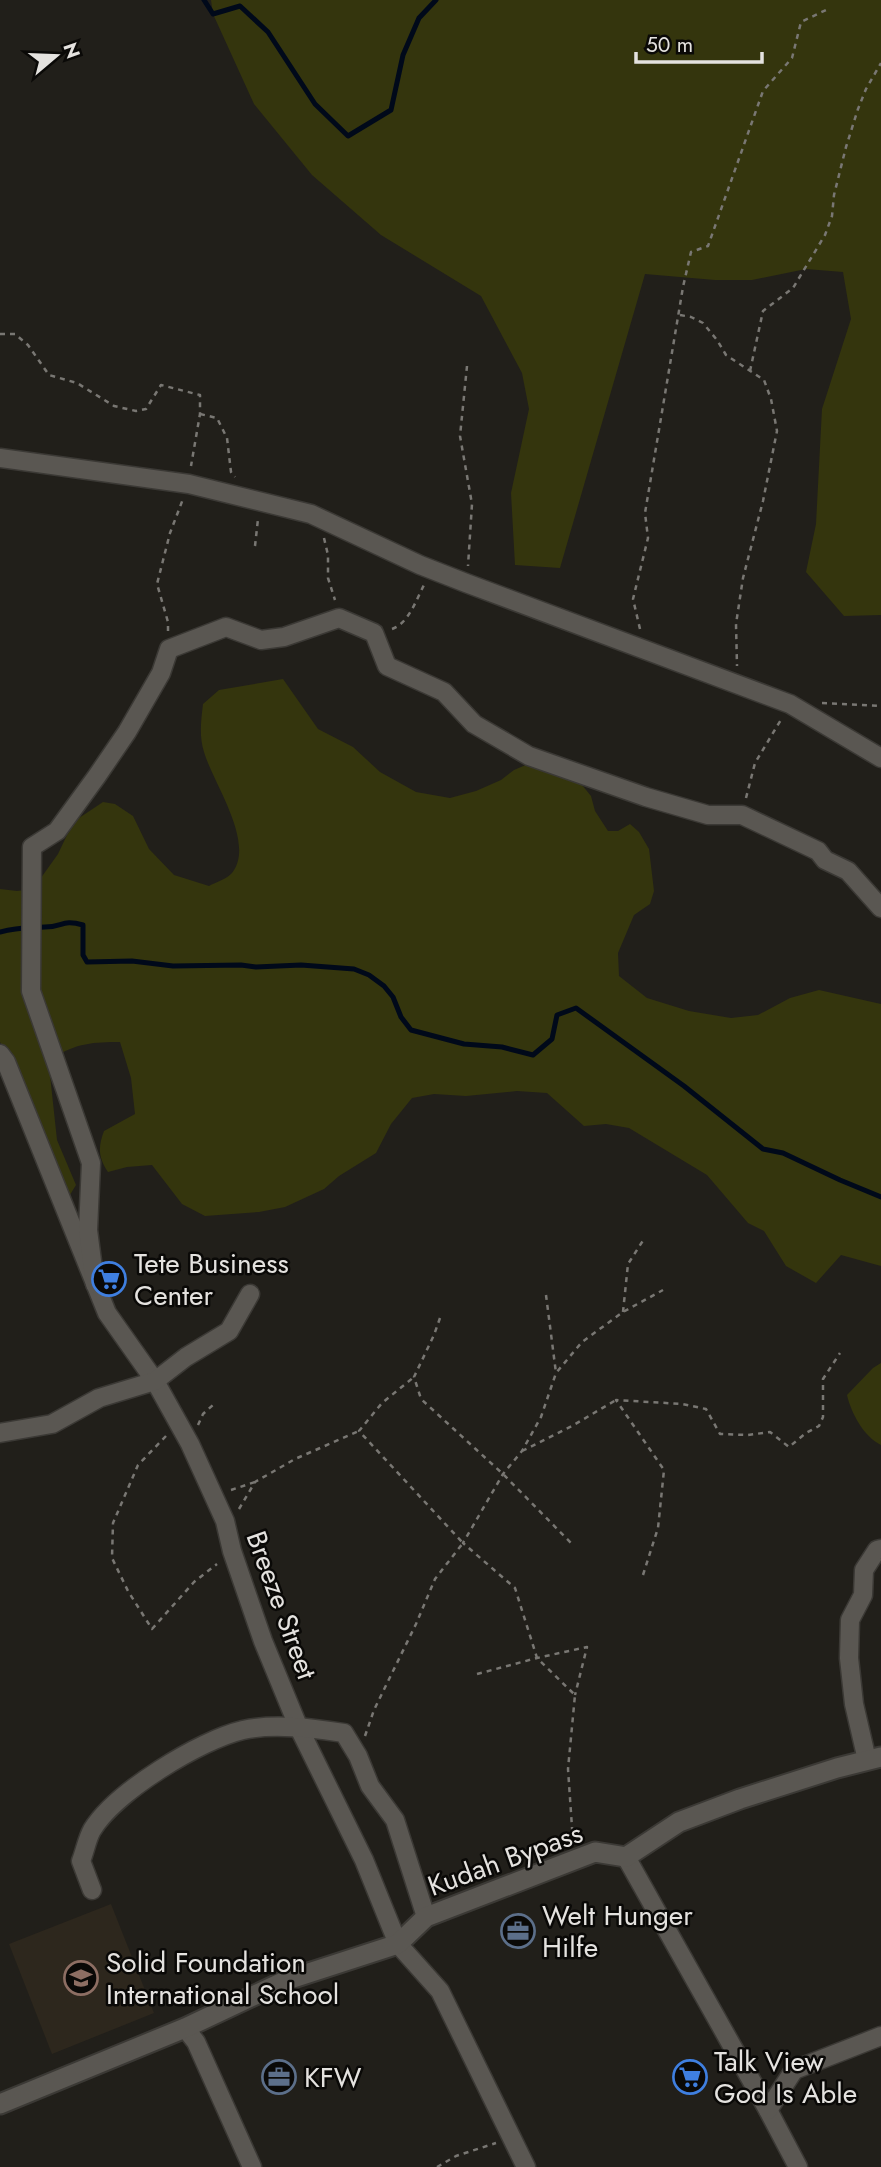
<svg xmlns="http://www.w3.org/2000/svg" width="881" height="2167" viewBox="0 0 881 2167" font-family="Jost,sans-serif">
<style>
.built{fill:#2d271d}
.green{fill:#34350d}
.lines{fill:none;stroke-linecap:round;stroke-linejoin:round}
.stream{stroke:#00091a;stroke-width:5}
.minor-casing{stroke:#3b3935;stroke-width:21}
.tertiary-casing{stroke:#3b3935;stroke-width:23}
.path{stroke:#797773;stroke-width:2.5;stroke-dasharray:5 5;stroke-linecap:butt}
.minor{stroke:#5a5752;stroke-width:18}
.tertiary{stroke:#5a5752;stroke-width:19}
.labels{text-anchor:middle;stroke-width:5;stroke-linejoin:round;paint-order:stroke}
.poi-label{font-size:28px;fill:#e4e2df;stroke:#0a0907;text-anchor:start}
.street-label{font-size:28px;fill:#e4e2df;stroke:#0a0907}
</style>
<rect width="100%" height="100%" fill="#211f1a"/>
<path class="built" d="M111 1904 154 2013 52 2054 9 1944Z"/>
<g class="green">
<path d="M211 0H881V615L844 616 806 572 816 524 822 409 851 319 843 272 806 269 752 280H715L645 274 560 568 515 565 511 493 529 409 522 373 481 296 381 235 312 175 254 104 213 14Z"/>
<path d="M283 679 318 729 353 747 380 772 416 792 450 798 476 791 501 780 514 770 528 764 582 785 591 796 595 811 608 831H618L630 824 639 832 649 849 654 891 650 904 634 915 618 953 619 976 647 998 689 1011 731 1018 758 1015 790 998 819 990 881 1004V1266L841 1255 816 1283 786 1266 764 1231 748 1223 707 1175 629 1128 606 1124 584 1126 547 1093 517 1091 466 1096 434 1094 412 1098 391 1124 376 1153 339 1176 324 1189 285 1207 259 1212 205 1216 182 1204 152 1165 127 1167 108 1172C98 1157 98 1147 104 1131L135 1114 131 1078 120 1042C94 1042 76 1043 53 1058L50 1075 57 1140 76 1185 68 1198 9 1058 0 1042V889L17 891 33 889 58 854 67 835 79 818 103 802 115 804 133 816 149 849 174 875 209 886C216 882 227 879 232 873 256 843 213 783 204 752 199 736 201 721 203 704L219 690Z"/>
<path d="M881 1363V1445C864 1437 851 1413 847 1395L873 1368Z"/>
</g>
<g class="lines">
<g class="stream">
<path d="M204 0 213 14 240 6 268 32 315 104 348 136 391 110 403 55 419 18 436 0"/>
<path d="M0 932C18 927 27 928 45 927 63 927 62 919 83 925V955L87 962 132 961 173 966 241 965 256 967 301 965 354 969 369 975 384 986 393 997 401 1017 411 1030 464 1044 502 1047 533 1055 552 1039 557 1015 576 1008 684 1086 763 1149 783 1153 840 1180 881 1197"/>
</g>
<g class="minor-casing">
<g id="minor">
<path d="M0 458 189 484 311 514 420 565 466 583 790 704 881 758"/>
<path d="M0 1054 6 1062 107 1313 155 1381 190 1444 225 1521 232 1551 263 1641 298 1726 364 1860 398 1944 440 1991 526 2167"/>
<path d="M95 1284 88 1230 91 1163 31 991 32 847 57 831 97 776 127 732 161 673 169 649 226 627 261 640 284 637 339 618 374 633 387 666 444 692 474 724 529 756 646 797 708 815H742L818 851 825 860 848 871 881 908"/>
<path d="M0 1433 52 1424 99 1398 155 1381 186 1357 229 1331 250 1294"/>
<path d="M867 1760 854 1704 849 1658 850 1620 863 1595 864 1570 877 1550 881 1549"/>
<path d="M626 1857 768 2110 798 2167"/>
<path d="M92 1890 81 1861C85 1851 87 1839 92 1830 115 1792 200 1740 243 1730 274 1723 313 1728 344 1733L358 1756 370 1786 395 1820 426 1917"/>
<path d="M185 2028 196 2042 252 2167"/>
<path d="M768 2110 794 2070 881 2036"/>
</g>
</g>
<g class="tertiary-casing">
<path id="tertiary" d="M0 2104 185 2028 287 1980 398 1944 426 1917 595 1852 626 1857 679 1822 740 1799 837 1768 881 1757"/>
</g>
<g class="path">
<path d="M680 315 691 317 703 323 717 340 726 355 764 380 771 399 777 431 763 501 743 578 736 624 737 666"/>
<path d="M0 334H15L28 345 49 375 77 383 114 406 136 411 146 409 161 385 200 395V414L191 466"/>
<path d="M467 366 460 436 472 504 468 566"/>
<path d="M750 371 763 311 793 288 825 235 832 216 834 195 846 147 858 109 866 89 881 63"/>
<path d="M200 414 217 418 227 438 231 472 235 477"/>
<path d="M324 538 328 555V578L335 600"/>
<path d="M255 546 258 519"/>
<path d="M392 629C409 623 416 600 424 585"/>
<path d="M640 629 633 599 648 538 645 513 683 287 691 252 708 246 763 91 792 58 801 22 826 10"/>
<path d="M168 631V622L157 584 170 533 183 499"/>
<path d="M822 703 881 706"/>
<path d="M746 798 755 763 782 718"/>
<path d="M546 1295 556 1373"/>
<path d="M623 1312 628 1264 644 1239"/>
<path d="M440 1318 434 1335 414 1377 421 1399 503 1474 573 1545"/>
<path d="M198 1425 203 1414 214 1404"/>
<path d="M166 1436 138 1465 113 1523 112 1558 128 1591 152 1629 194 1582 217 1564"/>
<path d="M522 1451 572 1426 616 1400"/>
<path d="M231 1490 255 1482"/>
<path d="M239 1509 255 1482 295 1459 359 1431"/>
<path d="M643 1575 658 1528 664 1470 616 1400 682 1404 706 1409 720 1434 748 1435 770 1432 789 1447 806 1433 819 1426 823 1417V1379L840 1353"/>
<path d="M477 1674 537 1658 587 1647 575 1695"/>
<path d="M365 1736 374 1710 416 1624 435 1579 463 1543 359 1431 382 1403 414 1377"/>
<path d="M573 1842 568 1769 575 1695 537 1658 515 1588 463 1543 503 1474 522 1451 541 1417 556 1373 582 1342 623 1312 663 1290"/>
<path d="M437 2167 456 2156 496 2143"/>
</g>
<use href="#minor" class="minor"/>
<use href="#tertiary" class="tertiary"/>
</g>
<defs>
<g id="supermarket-ring" transform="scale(1.75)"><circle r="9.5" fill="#0a0907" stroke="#3f7fe0" stroke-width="1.5"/><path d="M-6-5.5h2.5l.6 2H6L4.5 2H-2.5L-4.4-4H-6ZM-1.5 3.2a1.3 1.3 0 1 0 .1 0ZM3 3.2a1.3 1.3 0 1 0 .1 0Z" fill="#3f7fe0"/></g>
<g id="office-ring" transform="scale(1.75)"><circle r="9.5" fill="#0a0907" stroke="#5c6f8a" stroke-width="1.5"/><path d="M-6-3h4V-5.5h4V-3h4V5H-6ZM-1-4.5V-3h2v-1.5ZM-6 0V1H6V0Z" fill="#5c6f8a"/></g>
<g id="school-ring" transform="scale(1.75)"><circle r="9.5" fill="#0a0907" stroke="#8d6e63" stroke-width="1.5"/><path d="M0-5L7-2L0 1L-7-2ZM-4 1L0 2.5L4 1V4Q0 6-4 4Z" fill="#8d6e63"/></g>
</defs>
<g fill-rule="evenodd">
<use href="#supermarket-ring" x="109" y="1279"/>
<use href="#office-ring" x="518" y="1931"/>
<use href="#school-ring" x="81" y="1978"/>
<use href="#office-ring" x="279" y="2077"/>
<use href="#supermarket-ring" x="690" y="2077"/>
</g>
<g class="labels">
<g class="poi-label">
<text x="134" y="1273">Tete Business<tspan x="134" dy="32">Center</tspan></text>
<text x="542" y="1925">Welt Hunger<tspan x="542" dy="32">Hilfe</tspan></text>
<text x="106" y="1972">Solid Foundation<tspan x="106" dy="32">International School</tspan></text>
<text x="714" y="2071">Talk View<tspan x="714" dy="32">God Is Able</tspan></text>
<text x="304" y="2087">KFW</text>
</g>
<g class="street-label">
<text transform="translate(282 1605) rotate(70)" y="10">Breeze Street</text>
<text transform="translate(505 1859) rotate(-20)" y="10">Kudah Bypass</text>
</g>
</g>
<g transform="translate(56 56) rotate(71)" stroke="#0a0907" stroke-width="5" paint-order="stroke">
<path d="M0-5L12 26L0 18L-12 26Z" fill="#e4e2df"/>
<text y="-10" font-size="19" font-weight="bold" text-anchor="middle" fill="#e4e2df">N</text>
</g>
<path d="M636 52v10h126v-10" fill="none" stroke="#e4e2df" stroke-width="3.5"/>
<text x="646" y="52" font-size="21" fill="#e4e2df" stroke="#0a0907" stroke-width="5" paint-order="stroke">50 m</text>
</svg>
